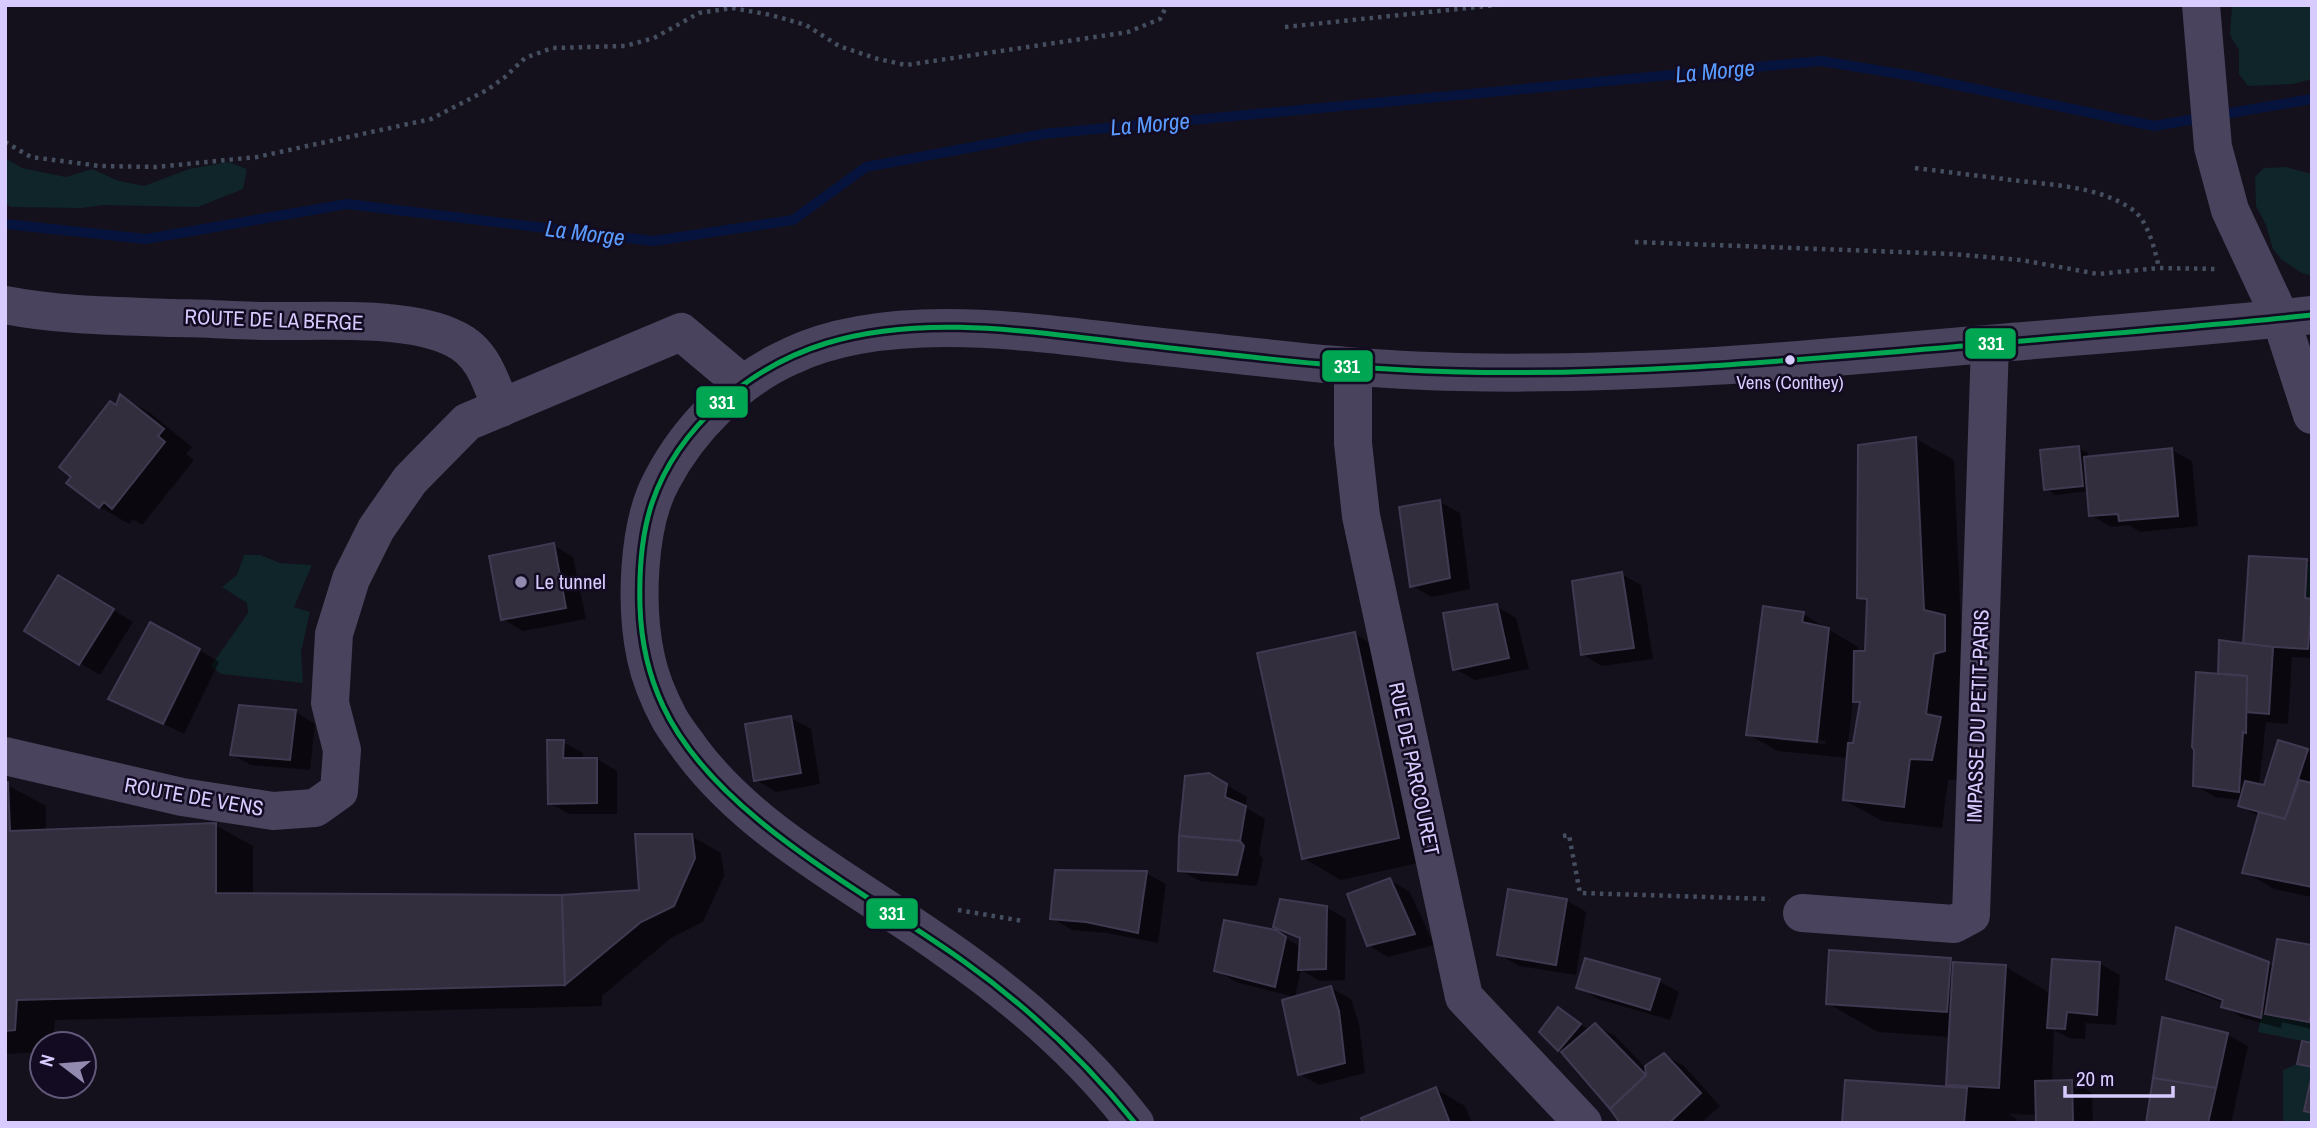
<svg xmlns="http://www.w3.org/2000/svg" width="2317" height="1128" viewBox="0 0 2317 1128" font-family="'Archivo Narrow',sans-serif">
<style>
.green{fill:#0f2529}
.shadow{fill:#0007;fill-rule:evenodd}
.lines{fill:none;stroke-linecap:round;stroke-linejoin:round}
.stream{stroke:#06133c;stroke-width:10}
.building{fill:#322e3e;stroke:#413951;stroke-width:2}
.path{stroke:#444e5e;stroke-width:4.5;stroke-dasharray:3.5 5;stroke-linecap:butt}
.minor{stroke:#49435d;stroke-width:38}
.bus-1-casing{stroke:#120b21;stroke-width:10}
.bus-1{stroke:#00a651;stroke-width:5}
.bus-dot{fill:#d8cbff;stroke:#120b21;stroke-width:2.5}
.poi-dot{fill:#938ab0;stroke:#120b21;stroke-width:2.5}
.labels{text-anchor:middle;stroke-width:5;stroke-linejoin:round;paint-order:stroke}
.bus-label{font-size:19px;fill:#d8cbff;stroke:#120b21}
.street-label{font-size:21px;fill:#d8cbff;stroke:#120b21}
.poi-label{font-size:21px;fill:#d8cbff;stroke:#120b21;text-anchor:start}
.water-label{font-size:23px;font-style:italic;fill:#599bff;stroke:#120b21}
.line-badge{stroke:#120b21;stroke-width:2.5}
.badge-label{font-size:19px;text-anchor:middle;font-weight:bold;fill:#fff}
</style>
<rect width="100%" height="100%" fill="#14101c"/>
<g class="green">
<path d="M2232 5H2312V79L2292 84 2248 86 2239 74V50L2230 35Z"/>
<path d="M5 158 22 168 66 177 92 169 119 181 144 186 189 169 229 162 247 169 243 189 198 207 103 205 81 208 11 207 5 204Z"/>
<path d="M2285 167 2312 174V276L2302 273 2282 260 2273 249 2266 225 2256 206 2255 177 2264 168Z"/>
<path d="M244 555H260L280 563 312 565 294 607 310 612 301 652 303 683 221 674 211 666 248 613 247 603 222 587 237 575Z"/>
<path d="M2307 564H2312V599L2305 598Z"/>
<path d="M2312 1009V1043L2258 1032 2262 1013 2309 1022Z"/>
<path d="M2297 1064 2312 1067 2304 1110 2312 1113V1123H2283V1070Z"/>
</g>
<g class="shadow">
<path d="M121 396 150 413 192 447 186 454 194 460 142 525 133 519 129 524 100 507 117 407Z"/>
<path d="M1916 439 1954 460 1961 626 1983 639 1970 780H1948L1942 828 1882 821 1844 800 1848 758 1778 751 1748 734 1803 614 1858 647V652H1867L1868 602 1859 597ZM1853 700 1861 705 1854 744H1848ZM1777 736 1826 741 1825 744 1777 740Z"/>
<path d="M2079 448 2088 453 2089 458 2172 450 2192 461 2198 526 2140 532 2129 525 2111 527 2091 515 2089 491 2056 495 2046 489Z"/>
<path d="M1440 502 1460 513 1470 589 1432 597 1412 586Z"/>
<path d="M553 545 573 557 586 619 523 631 503 619Z"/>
<path d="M2307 561 2312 564V658L2292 657 2288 724 2266 722 2259 786 2265 787 2307 751 2312 754V897L2274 889 2245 872 2260 817 2240 806 2241 800 2215 797 2195 785 2219 675Z"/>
<path d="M1621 574 1641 585 1653 659 1602 666 1582 654Z"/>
<path d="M79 589 133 622 100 675 26 631Z"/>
<path d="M1496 606 1516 618 1529 669 1475 680 1455 669Z"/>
<path d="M1355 634 1393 656 1436 859 1341 880 1303 858Z"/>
<path d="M199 650 219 662 184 734 110 698Z"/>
<path d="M296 712 315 724 310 770 251 765 231 754Z"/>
<path d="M791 718 811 729 820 784 776 792 756 780Z"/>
<path d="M563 742 583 753V760L597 759 617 771V814H569L549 803Z"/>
<path d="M1209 775 1247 797 1245 807 1265 819 1259 854 1263 859 1257 886 1200 881 1180 870Z"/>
<path d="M5 784 46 806V831L215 825 253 846V895L562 896 641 892 691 836 721 853 724 876 703 922 671 938 602 996V1006L55 1020 53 1044H42V1052L5 1054Z"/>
<path d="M1146 873 1166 884 1158 943 1107 933 1072 930 1052 918Z"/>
<path d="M1390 880 1410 892 1434 945 1388 957 1368 945Z"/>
<path d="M1566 900 1586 912 1576 975 1519 966 1499 954Z"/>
<path d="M1326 907 1346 919 1345 980 1320 981 1301 970 1295 997 1236 982 1216 970 1275 932 1301 947 1302 940 1275 926Z"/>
<path d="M2312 947V1029L2282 1022 2281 1028 2243 1018 2223 1006 2224 1003 2188 990 2168 978 2269 964 2274 967Z"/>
<path d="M1950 960 1959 964 2006 967 2051 994 2053 961 2100 964 2120 975 2116 1025 2086 1023 2085 1039 2069 1038 2054 1030 2052 1082 2072 1081 2092 1093 2093 1123H2038V1115L2008 1114 2017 1119V1123H1844L1956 1089 1948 1084 1950 1037 1878 1032 1827 1003Z"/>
<path d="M1659 981 1679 992 1670 1020 1598 999 1578 987Z"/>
<path d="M1331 988 1351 999 1359 1024 1365 1073 1319 1085 1299 1074Z"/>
<path d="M1567 1015 1589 1030 1595 1025 1615 1036 1646 1068 1664 1055 1684 1066 1720 1106 1701 1123H1622L1559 1049Z"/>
<path d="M2164 1019 2228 1035 2248 1046 2231 1123H2148Z"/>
<path d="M1436 1089 1465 1106 1472 1123H1365Z"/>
</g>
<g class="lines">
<path class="stream" d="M5 224 146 239 347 204 653 241 793 220 866 167 1043 134 1821 61 1913 76 2154 126 2312 99"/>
</g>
<g class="building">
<path d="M120 394 164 429 158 436 165 442 112 509 104 502 99 508 66 483 71 477 59 467 110 401 116 405Z"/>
<path d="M1916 437 1924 610 1945 615V651L1934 654 1926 714 1941 717 1932 760 1910 759 1904 807 1843 800 1848 743H1853L1860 702H1853L1854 651H1865L1867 599 1857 598 1858 445Z"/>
<path d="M2079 446 2083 486 2044 490 2040 450Z"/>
<path d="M2172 448 2178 516 2119 521 2118 514 2089 516 2084 457Z"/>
<path d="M1440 500 1450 578 1410 587 1399 507Z"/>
<path d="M554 543 566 608 501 620 489 556Z"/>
<path d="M2249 556 2307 559 2305 598 2312 599 2308 649 2243 645Z"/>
<path d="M1622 572 1634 648 1581 655 1572 581Z"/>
<path d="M58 575 114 609 79 665 24 631Z"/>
<path d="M1497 604 1509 658 1453 670 1443 613Z"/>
<path d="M1763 606 1804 612 1802 622 1829 628 1817 742 1746 735Z"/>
<path d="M150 622 200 649 163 724 108 699Z"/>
<path d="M1355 632 1399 838 1302 859 1257 653Z"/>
<path d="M2219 640 2273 647 2269 714 2246 712 2247 676 2218 674Z"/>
<path d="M2196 672 2247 676 2246 733 2243 732 2239 792 2193 786 2194 750 2192 747Z"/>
<path d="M239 705 296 710 290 760 230 755Z"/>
<path d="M791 716 801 773 754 781 745 724Z"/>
<path d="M547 740H564L563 758H597V803L548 804Z"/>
<path d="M2278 740 2308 749 2285 819 2238 806 2245 781 2264 785Z"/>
<path d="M1209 773 1227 784 1225 797 1246 806 1240 841 1179 836 1185 776Z"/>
<path d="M2299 780 2312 783V887L2242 873 2259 812 2285 819Z"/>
<path d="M8 782 10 831 216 823V893L562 895 565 985 17 1000 15 1030 5 1031V783Z"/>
<path d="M635 834H692L695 858 674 906 641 922 565 985 562 895 639 890Z"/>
<path d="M1179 836 1240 841 1244 846 1237 875 1178 871Z"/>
<path d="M1055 870 1147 871 1138 933 1086 922 1050 919Z"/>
<path d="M1390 878 1415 934 1367 946 1347 894Z"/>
<path d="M1508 889 1567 899 1556 965 1497 955Z"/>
<path d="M1280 899 1327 906 1326 969 1298 970 1300 938 1273 927Z"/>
<path d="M1224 920 1276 930 1286 937 1275 987 1214 971Z"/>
<path d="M2176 927 2269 962 2261 1018 2221 1007 2223 1000 2166 979Z"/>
<path d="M2277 939 2312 945V1009L2309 1022 2265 1014Z"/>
<path d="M1829 950 1951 958 1947 1012 1826 1004Z"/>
<path d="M1585 958 1660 979 1650 1010 1576 988Z"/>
<path d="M2052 959 2100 962 2097 1015 2067 1012 2065 1029 2047 1028Z"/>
<path d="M1953 962 2006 965 1999 1088 1946 1085Z"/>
<path d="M1331 986 1339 1011 1345 1063 1298 1075 1282 1000Z"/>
<path d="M1558 1007 1581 1024 1558 1051 1539 1032Z"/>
<path d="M2162 1017 2228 1033 2216 1088 2153 1078Z"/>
<path d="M1595 1023 1646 1075 1610 1109 1561 1052Z"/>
<path d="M2302 1041 2312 1043V1067L2297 1064Z"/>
<path d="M1664 1053 1701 1093 1669 1123H1620L1610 1109 1646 1075 1645 1066Z"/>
<path d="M2312 1074V1113L2304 1111Z"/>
<path d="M2153 1078 2216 1088 2208 1123H2146Z"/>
<path d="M1845 1080 1967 1088 1964 1123H1842Z"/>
<path d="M2072 1080 2073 1123H2036L2035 1081Z"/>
<path d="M1436 1087 1450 1123H1363L1361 1118Z"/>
</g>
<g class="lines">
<g class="path">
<path d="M1285 27 1497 5"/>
<path d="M5 142 31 157 100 166 156 167 257 157 431 119 487 90 505 77 525 58 552 48 625 46 654 38 699 13 732 8 771 15 806 25 839 46 878 59 906 65 1128 32 1160 19 1167 5"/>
<path d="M1915 168C1948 172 1980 176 2012 180 2051 185 2100 186 2133 210 2148 221 2155 250 2159 268"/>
<path d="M1635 242 1952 254 2021 260 2098 274 2159 268 2216 269"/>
<path d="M1563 836 1569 835 1580 893 1770 899"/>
<path d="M958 910 1023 921"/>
</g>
<g class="minor">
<path d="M2201 5 2213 147 2230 210 2281 319 2312 415"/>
<path d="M5 305C62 316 118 316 175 318 207 318 239 321 271 321 323 322 409 315 455 339 483 352 491 382 501 408"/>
<path d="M1353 368V443L1361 516 1464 997 1583 1123"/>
<path d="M5 756 182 797 273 811 315 808 339 791 342 750 330 703 334 634 351 579 376 529 410 480 467 422 681 332 743 384"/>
<path d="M1802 913 1954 924 1971 915 1990 344"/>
<path d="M1135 1123C1082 1054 1016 997 945 948 860 887 754 835 691 750 684 740 675 729 669 718 660 701 650 677 646 658 635 608 637 525 662 480 689 428 737 380 791 356 888 310 1032 332 1136 344 1244 355 1351 370 1459 372 1627 376 1795 361 1963 346 2079 336 2196 328 2312 315"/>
</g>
<g class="bus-1-casing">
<path id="bus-1" d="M1135 1123C1086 1062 1030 1009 966 963 869 893 715 818 663 706 648 674 641 641 640 606 639 572 641 536 652 503 678 426 751 366 827 343 926 313 1036 333 1136 344 1243 356 1351 370 1459 372 1628 376 1795 360 1963 346 2079 336 2196 327 2312 315"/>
</g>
<use href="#bus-1" class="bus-1"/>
</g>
<circle class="bus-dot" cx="1790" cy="360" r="6"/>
<circle class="poi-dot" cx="521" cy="582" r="7"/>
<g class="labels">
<g class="bus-label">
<text x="1790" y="389">Vens (Conthey)</text>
</g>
<g class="street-label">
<text transform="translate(274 320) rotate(2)" y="7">ROUTE DE LA BERGE</text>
<text transform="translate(1978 716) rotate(-88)" y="7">IMPASSE DU PETIT-PARIS</text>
<text transform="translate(1414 769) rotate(78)" y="7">RUE DE PARCOURET</text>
<text transform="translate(194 797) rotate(10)" y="7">ROUTE DE VENS</text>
</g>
<g class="poi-label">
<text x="535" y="589">Le tunnel</text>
</g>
<g class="water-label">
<text transform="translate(1715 71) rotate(-5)" y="8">La Morge</text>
<text transform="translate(1150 124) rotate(-5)" y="8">La Morge</text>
<text transform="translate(585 233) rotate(7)" y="8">La Morge</text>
</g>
</g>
<g class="line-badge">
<rect x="1964" y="327" width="53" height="33" rx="7" fill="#00a651"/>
<rect x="1321" y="349" width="53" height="34" rx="7" fill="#00a651"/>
<rect x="695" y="385" width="54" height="34" rx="7" fill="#00a651"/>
<rect x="865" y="897" width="54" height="33" rx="7" fill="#00a651"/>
</g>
<g class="badge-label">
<text x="1991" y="350">331</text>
<text x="1347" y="373">331</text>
<text x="722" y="409">331</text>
<text x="892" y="920">331</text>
</g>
<rect width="2317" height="1128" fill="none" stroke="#d8cbff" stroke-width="14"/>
<g transform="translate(63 1065) rotate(286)"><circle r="33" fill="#120b21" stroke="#61587a" stroke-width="2"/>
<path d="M0-5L12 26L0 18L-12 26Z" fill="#938ab0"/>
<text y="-10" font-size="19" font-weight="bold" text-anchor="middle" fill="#d8cbff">N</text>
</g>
<path d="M2065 1086v10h108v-10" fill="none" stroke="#d8cbff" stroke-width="3.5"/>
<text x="2076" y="1086" font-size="21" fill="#d8cbff" stroke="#120b21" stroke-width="5" paint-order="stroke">20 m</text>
</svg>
